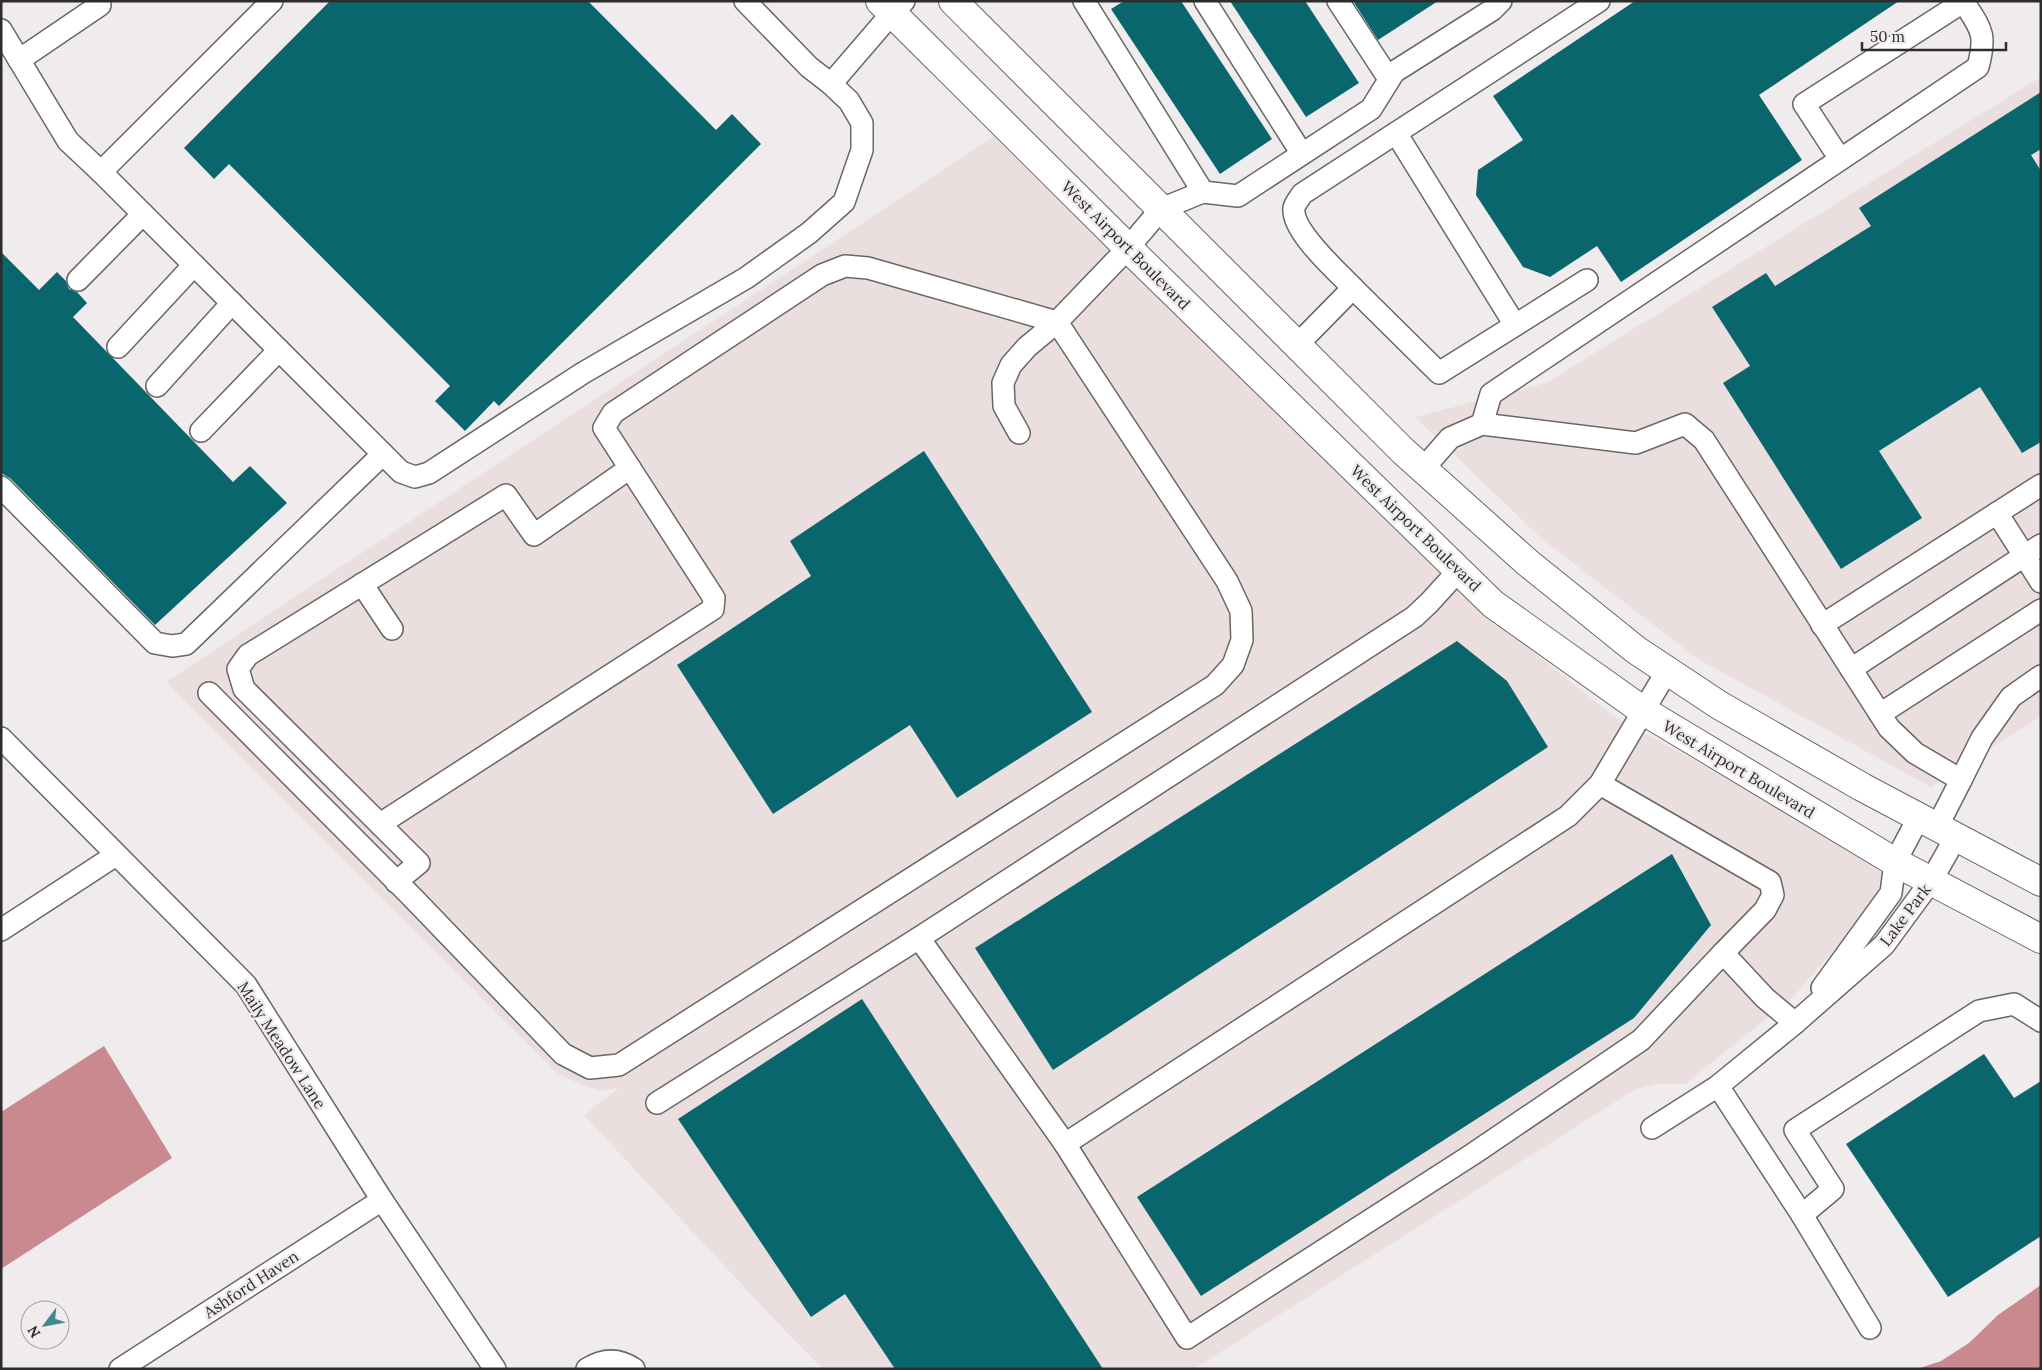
<svg xmlns="http://www.w3.org/2000/svg" width="2042" height="1370" viewBox="0 0 2042 1370" font-family="Lora,serif">
<style>
.built{fill:#ebdedf}
.water{fill:#c88a8f}
.building{fill:#0a666d}
.lines{fill:none;stroke-linecap:round;stroke-linejoin:round}
.minor-casing{stroke:#6b6767;stroke-width:24}
.major-casing{stroke:#6b6767;stroke-width:30}
.minor{stroke:#fff;stroke-width:21}
.major{stroke:#fff;stroke-width:28}
.labels{text-anchor:middle;stroke-width:5;stroke-linejoin:round;paint-order:stroke}
.street-label{font-size:16px;fill:#2d2c2c;stroke:#f0eced}
</style>
<rect width="100%" height="100%" fill="#f0eced"/>
<g class="built">
<path d="M2041 77V716L1931 787 1698 659 1543 540 1415 417 1546 383Z"/>
<path d="M996 135 1434 566 1501 626 1612 715 1875 860 1881 874 1878 891 1847 935 1792 998 1685 1084H1655L1634 1090 1194 1369H823L771 1316 584 1115 619 1088 600 1091 578 1083 558 1074 166 682Z"/>
</g>
<g class="water">
<path d="M104 1046 172 1158 1 1269V1112Z"/>
<path d="M2041 1285V1369H1917L1941 1361 1969 1343 1998 1315Z"/>
</g>
<g class="building">
<path d="M330 1H588L716 130 732 114 761 144 499 406 494 401 465 431 435 401 450 386 229 164 214 179 184 148Z"/>
<path d="M1124 1H1181L1272 139 1220 174 1111 9Z"/>
<path d="M1230 1H1305L1359 83 1306 117Z"/>
<path d="M1353 1H1438L1378 40Z"/>
<path d="M1635 1H1899L1759 95 1802 160 1621 282 1597 246 1550 277 1523 267 1476 195 1478 170 1523 140 1493 96Z"/>
<path d="M2041 92V149L2031 155 2041 171V442L2022 453 1980 387 1879 451 1922 518 1841 569 1723 383 1750 366 1712 307 1766 273 1775 286 1871 226 1859 208Z"/>
<path d="M1 252 39 290 57 272 66 281 69 289 77 292 87 303 73 317 233 482 250 466 287 503 155 625 10 478 1 473Z"/>
<path d="M924 451 1092 712 957 798 910 725 773 814 677 665 811 576 790 541Z"/>
<path d="M1457 641 1507 681 1548 747 1053 1070 975 948Z"/>
<path d="M1672 854 1711 925 1634 1018 1201 1296 1137 1197Z"/>
<path d="M862 999 1103 1369H895L845 1294 811 1317 678 1119Z"/>
<path d="M1984 1054 2014 1098 2041 1081V1236L1948 1297 1846 1144Z"/>
</g>
<g class="lines">
<g class="minor-casing">
<g id="minor">
<path d="M745 1 809 67 831 84"/>
<path d="M1084 1 1203 192"/>
<path d="M1205 1 1302 154"/>
<path d="M1338 1 1389 79"/>
<path d="M1 30 68 141 101 172 401 472 415 477 429 473 583 373 746 278 809 233 844 202 862 150V123L849 101 831 84 892 13 904 1"/>
<path d="M19 60 100 5"/>
<path d="M1396 133 1515 325"/>
<path d="M1840 159 1804 104 1963 2"/>
<path d="M101 172 272 1"/>
<path d="M78 280 143 214"/>
<path d="M1353 288 1439 373 1587 280"/>
<path d="M1297 345 1353 288C1338 272 1291 231 1294 208 1295 203 1300 198 1302 194L1599 1"/>
<path d="M118 347 194 265"/>
<path d="M157 386 232 303"/>
<path d="M1482 424 1491 394 1978 67C1987 33 1981 29 1963 1"/>
<path d="M201 431 279 350"/>
<path d="M1019 433 1004 406 1003 383 1011 365 1027 347 1057 322 1128 248 1161 209 1203 192 1238 196 1371 109 1394 72 1492 10 1501 1"/>
<path d="M1423 469 1450 438 1482 424 1636 443 1685 424 1704 440 1889 728 1915 753 1961 780 1937 827"/>
<path d="M1 487 155 643 172 646 186 644 383 454"/>
<path d="M1997 513 2041 582"/>
<path d="M362 584 392 629"/>
<path d="M1822 625 2041 485"/>
<path d="M1851 669 2041 545"/>
<path d="M209 693 414 899 563 1054 590 1068 619 1065 1215 685 1233 665 1242 640 1241 611 1227 581 1057 322 868 268 845 266 822 275 613 413 604 428 714 598 713 609 380 824"/>
<path d="M1880 714 2041 610"/>
<path d="M1 738 246 985 382 1200 495 1369"/>
<path d="M1961 780 1982 738 2011 697 2041 676"/>
<path d="M1600 784 1770 882 1773 895 1765 910 1723 953 1765 998 1795 1023"/>
<path d="M396 882 419 863 244 689 238 669 248 655 506 495 534 535 630 468"/>
<path d="M1 930 116 855"/>
<path d="M919 938 1065 1144 1568 816 1600 784 1667 671"/>
<path d="M1822 988 1891 893 1895 862 1919 817"/>
<path d="M1718 1086 1802 1215 1870 1328"/>
<path d="M657 1103 919 938 1414 617 1429 603 1459 570"/>
<path d="M1652 1128 1718 1086 1795 1023 1884 945 1931 881 1956 837"/>
<path d="M1065 1144 1187 1338 1473 1154 1641 1040 1723 953"/>
<path d="M1802 1215 1833 1189 1795 1130 1979 1011 2014 1004 2041 1021"/>
<path d="M120 1369 382 1200"/>
<path d="M587 1369C603 1359 618 1358 634 1369"/>
</g>
</g>
<g class="major-casing">
<g id="major">
<path d="M880 1 1128 248 1493 604 1642 710 1895 862 2041 939"/>
<path d="M953 1 1403 451 1528 563 1636 650 1719 705 1862 787 2041 882"/>
</g>
</g>
<use href="#minor" class="minor"/>
<use href="#major" class="major"/>
</g>
<g class="labels">
<g class="street-label">
<text transform="translate(1126 245) rotate(45)" y="6">West Airport Boulevard</text>
<text transform="translate(1416 528) rotate(44)" y="6">West Airport Boulevard</text>
<text transform="translate(1739 769) rotate(31)" y="6">West Airport Boulevard</text>
<text transform="translate(1905 915) rotate(-53)" y="6">Lake Park</text>
<text transform="translate(282 1045) rotate(57)" y="6">Maily Meadow Lane</text>
<text transform="translate(251 1284) rotate(-33)" y="6">Ashford Haven</text>
</g>
</g>
<rect width="2042" height="1370" fill="none" stroke="#2d2c2c" stroke-width="5"/>
<g transform="translate(45 1325) rotate(238)"><circle r="24" fill="#f0eced" stroke="#a29fa0"/>
<path d="M0-4L9 19L0 12L-9 19Z" fill="#41888f"/>
<text y="-8" font-size="14" font-weight="bold" text-anchor="middle" fill="#2d2c2c">N</text>
</g>
<path d="M1862 42v8h144v-8" fill="none" stroke="#2d2c2c" stroke-width="2.5"/>
<text x="1870" y="42" font-size="15" fill="#2d2c2c" stroke="#f0eced" stroke-width="4" paint-order="stroke">50 m</text>
</svg>
